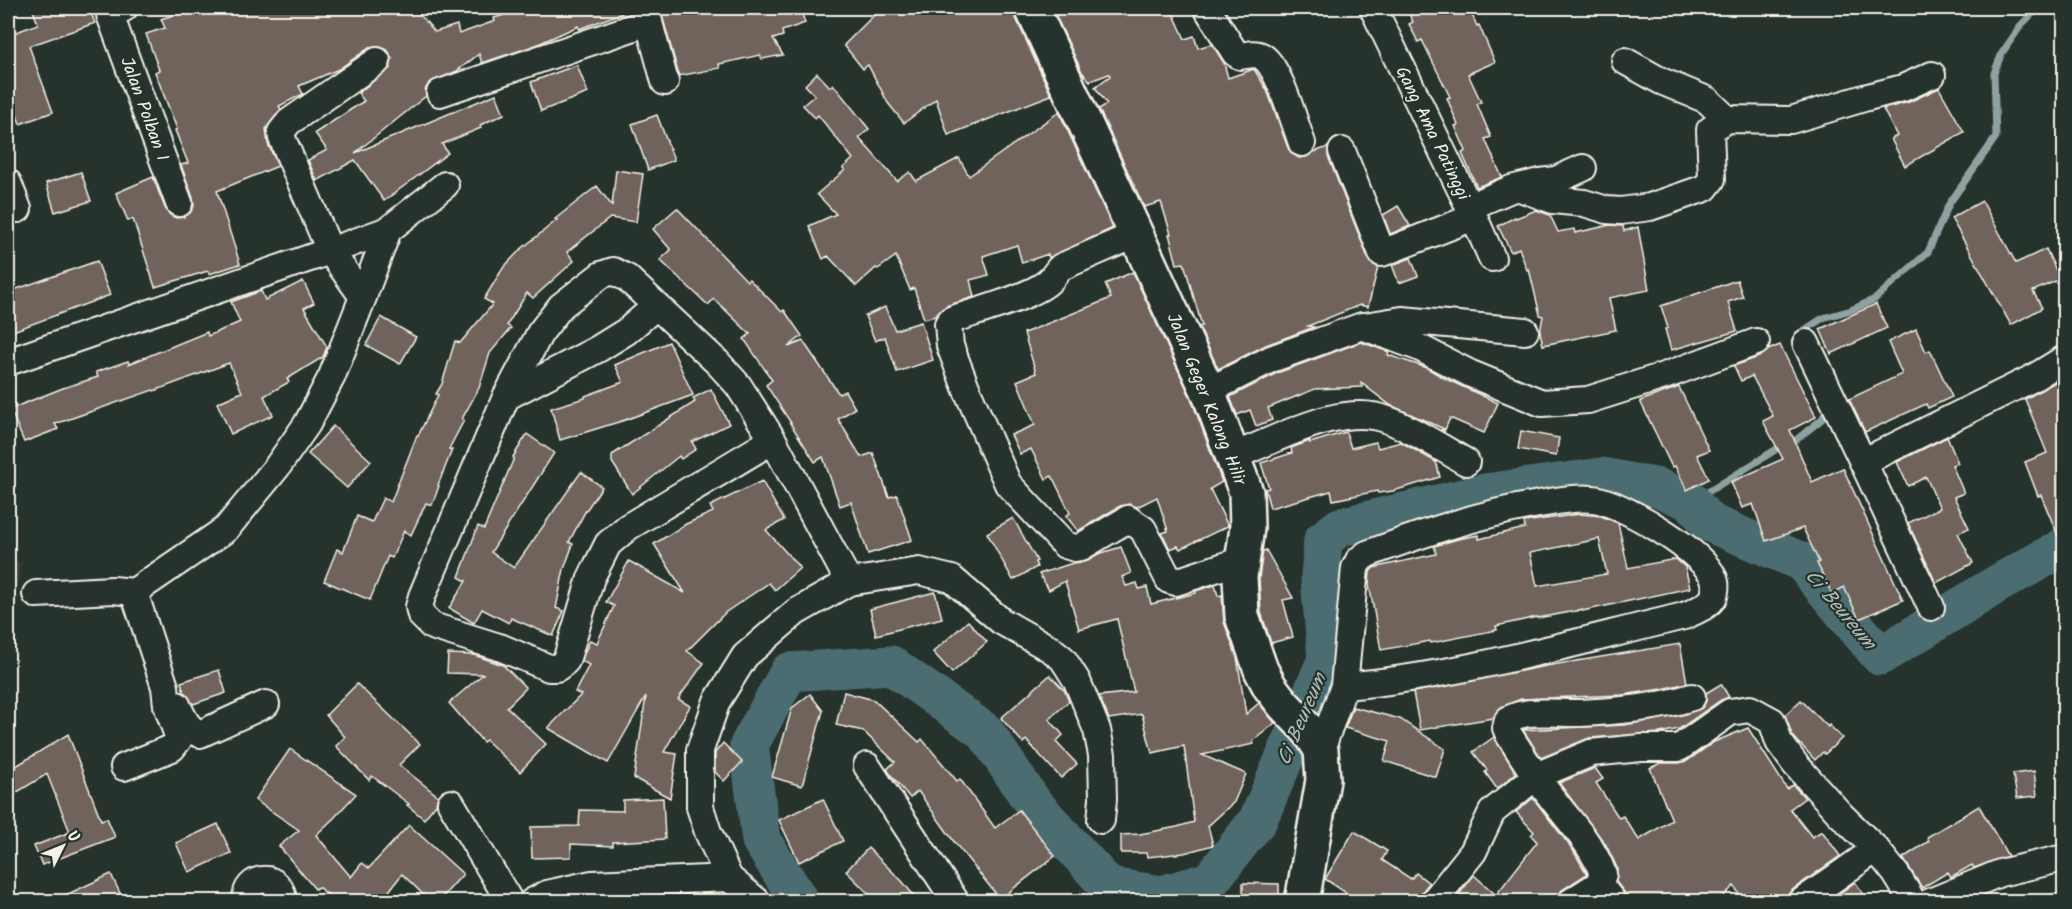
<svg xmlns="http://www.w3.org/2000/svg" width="2072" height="909" viewBox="0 0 2072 909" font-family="Kalam,sans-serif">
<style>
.built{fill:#3c413b}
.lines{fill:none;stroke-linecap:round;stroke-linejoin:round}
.stream{stroke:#8fa2a1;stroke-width:7}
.river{stroke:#4c6d72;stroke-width:39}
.building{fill:#6f635b;stroke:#f4f1e8;stroke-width:1.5;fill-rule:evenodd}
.street-casing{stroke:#f4f1e8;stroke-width:30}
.secondary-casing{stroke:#f4f1e8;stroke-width:38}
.street{stroke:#26332d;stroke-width:26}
.secondary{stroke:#26332d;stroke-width:33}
.labels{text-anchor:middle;stroke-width:4.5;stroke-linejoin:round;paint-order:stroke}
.street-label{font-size:18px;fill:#f4f1e8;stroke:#26332d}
.water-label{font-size:20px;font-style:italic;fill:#b1bcb9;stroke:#26332d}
</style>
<rect width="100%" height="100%" fill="#26332d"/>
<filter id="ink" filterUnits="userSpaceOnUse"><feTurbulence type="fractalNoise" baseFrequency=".0167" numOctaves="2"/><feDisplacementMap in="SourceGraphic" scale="12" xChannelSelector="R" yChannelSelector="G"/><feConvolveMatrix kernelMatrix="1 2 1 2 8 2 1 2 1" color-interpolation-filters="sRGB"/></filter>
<g filter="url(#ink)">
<path class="built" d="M8 553 20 564 8 657Z"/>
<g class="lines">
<g class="stream">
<path d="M1797 335 1823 318 1851 310 1875 299 1928 252 1949 204 1996 137 1994 73 2002 53 2022 24 2038 8"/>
<path d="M1692 502 1780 447 1796 440 1822 419 1826 411 1823 405"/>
</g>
<path class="river" d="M800 902 761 840 749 745 789 672 891 665 985 732 1033 803 1109 887 1162 895 1210 881 1258 820 1327 659 1320 577 1323 540 1340 527 1485 493 1602 477 1659 488 1692 502 1708 522 1802 562 1880 656 1999 583 2064 547"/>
</g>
<g class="building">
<path d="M32 8H89L95 23 29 46 53 112 20 124 8 90V35L38 24Z"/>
<path d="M180 8H414L435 32 457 25 459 34 495 21 494 18 528 8H630V10L579 29 578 26 536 45 482 63 479 54 457 71 429 83 425 90 426 96 355 153 496 94 504 114 480 125 481 128 442 144 448 153 384 201 355 160 317 181 308 160 327 150 315 133 364 101 358 93 390 68 392 59 389 52 383 47 375 46 369 48 339 69 299 86 303 94 279 106 281 109 266 129 268 144 278 166 217 191 240 264 209 274 208 271 155 287 133 219 128 221 116 193 153 177 165 208 170 215 176 218 184 217 190 213 194 206 193 198 181 165 188 163 175 130 177 129 155 72 159 70 146 34 165 28 161 19 182 12Z"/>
<path d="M660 8H783L784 13 800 8 805 23 782 31 783 36 773 39 783 55 762 59 760 55 719 64 720 68 679 76Z"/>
<path d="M881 8H1013L1015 16 1051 95 948 135 936 99 904 123 888 103 868 65 863 69 844 45Z"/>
<path d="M1052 8H1171L1185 39 1194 36 1198 48 1212 44 1224 63 1228 78 1254 69 1267 90 1288 148 1292 154 1299 158 1306 157 1314 152 1328 147V156L1368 258 1372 264 1378 267 1368 307 1360 305 1308 326 1314 327 1266 345 1218 369 1199 327 1202 326 1184 263 1177 264 1169 234H1171L1161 202 1144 207 1099 109 1107 104 1095 87 1110 76 1109 74 1090 81 1082 72Z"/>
<path d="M1406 8H1469L1477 26 1479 25 1495 62 1468 74 1481 102 1477 104 1491 137 1485 139 1502 177 1477 187 1462 153 1466 151 1455 126 1458 125 1447 98 1450 97 1422 40 1418 42 1409 24 1413 22Z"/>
<path d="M577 65 588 93 541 111 531 82Z"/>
<path d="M817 73 830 87 833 84 869 129 859 138 897 181 910 172 916 181 959 158 969 176 1059 112 1113 228 1049 258 1048 254 1022 263 1017 245 983 256 989 275 970 280 974 297 946 306 935 316 924 319 914 288 910 290 896 256 878 269 876 268 856 286 828 256 823 259 809 226 836 214 817 194 845 170 843 168 853 159 818 115 815 118 803 105 815 95 805 85Z"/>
<path d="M1939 88 1964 132 1905 166 1891 139 1897 136 1883 109 1909 102Z"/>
<path d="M657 115 674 160 648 170 632 124Z"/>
<path d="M616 170 643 174 636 222 610 218 567 252 574 261 533 298 527 293 507 325 511 328 490 353 479 388 462 419 464 420 449 449 452 450 438 485 439 486 432 505 426 503 411 535 404 531 392 558 388 556 370 600 324 581 337 549 343 552 357 516 372 522 383 498 391 502 417 435 418 436 438 395 436 394 442 384 455 341 460 343 493 304 484 299 503 268 520 250 557 220 555 219 597 186 612 206Z"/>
<path d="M81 172 91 201 55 212 46 183Z"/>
<path d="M1982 201 2016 263 2046 249 2060 279 2033 291 2042 308 2011 325 1951 218Z"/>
<path d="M1398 206 1410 226 1390 234 1383 215Z"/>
<path d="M677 208 747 281 749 279 782 312 784 310 802 336 788 347 803 341 839 394 845 391 855 408 838 419 861 457 873 453 889 497 897 495 912 540 868 554 851 502 840 506 823 457 815 462 790 423H791L766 385 772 380 744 339 750 334 714 299 708 305 660 260 671 250 653 229Z"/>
<path d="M1536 210 1550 215 1558 232 1574 229 1575 233 1610 225 1623 226 1624 231 1638 227 1649 290 1609 298 1616 330 1543 345 1540 332 1543 316 1540 315 1529 269 1527 270 1519 248 1511 252 1498 226 1515 217 1516 218Z"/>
<path d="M1411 258 1418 276 1399 283 1392 265Z"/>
<path d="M97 261 110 295 8 333V292Z"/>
<path d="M1133 272 1191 398 1222 482 1210 489 1228 526 1180 549 1178 546 1170 549 1162 533 1168 531 1157 497 1137 507 1129 504 1120 506 1078 531 1066 516 1070 513 1052 476 1046 479 1031 449 1020 454 1011 435 1035 425 1017 381 1036 373 1024 333 1111 298 1105 284Z"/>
<path d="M1737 280 1743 297 1728 302 1737 331 1671 350 1665 329 1668 328 1661 306Z"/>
<path d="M303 281 314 303 304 308 327 347 323 357 287 379 289 382 264 396 273 415 231 434 217 403 242 392 229 363 154 391 153 390 55 424 58 429 24 442 10 409 63 388 98 377 96 372 128 361 129 364 207 332 208 336 240 322 231 302 261 291 265 300Z"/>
<path d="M1876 304 1887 328 1831 354 1820 329Z"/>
<path d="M885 307 895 330 921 322 933 360 897 372 885 337 875 341 865 316Z"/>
<path d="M381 317 416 337 400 364 366 345Z"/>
<path d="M1916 329 1926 352 1930 350 1952 397 1928 408 1926 404 1865 432 1849 399 1902 374 1888 342Z"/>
<path d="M669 342 693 395 625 420 560 440 551 408 585 398V396L623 382 615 365Z"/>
<path d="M1361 342 1389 352 1388 355 1427 368 1446 379 1498 403 1484 433 1450 418 1444 432 1441 430 1444 429 1390 405 1361 383 1362 387 1315 389 1295 397 1268 408 1272 420 1256 426 1250 410 1237 415 1230 397 1277 373Z"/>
<path d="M1780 345 1816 417 1790 430 1812 482 1843 468 1903 600 1859 619 1844 587 1832 594 1817 563 1819 562 1803 528 1766 541 1753 504 1742 508 1731 482 1783 459 1763 421 1773 416 1752 376 1741 381 1734 366 1761 356 1768 350Z"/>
<path d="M2064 377V550L2041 495 2038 496 2025 462 2047 453 2025 399Z"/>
<path d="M1679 387 1709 450 1697 455 1709 479 1687 490 1675 466 1672 467 1640 401Z"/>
<path d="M711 389 729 424 692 442 696 449 681 459 679 456 632 494 612 462V455L695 402 693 398Z"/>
<path d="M333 426 371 461 347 488 308 454Z"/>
<path d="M1521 431 1559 438 1556 456 1518 449Z"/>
<path d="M1346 432 1351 448 1376 442 1378 448 1401 442 1436 462 1440 477 1393 491 1378 493 1377 491 1333 500 1331 491 1270 508 1265 489 1269 488 1261 463 1292 453 1291 448 1310 441V443Z"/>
<path d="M527 434 554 453 491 552 514 568 581 472 602 487 585 512 569 542 573 544 564 569 556 608 564 611 553 636 511 618 509 623 482 609 474 623 449 608 466 581 459 577 478 526 484 529 514 458 513 457Z"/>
<path d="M1947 437 1958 463 1952 465 1964 493 1954 497 1969 528 1958 533 1973 563 1936 583 1908 523 1940 508 1926 477 1908 486 1897 462Z"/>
<path d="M762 481 784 520 766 530 800 568 775 590 769 583 726 612 687 651 704 663 678 699 690 706 664 752 677 754 670 798 634 778 646 696 608 763 548 728 581 695 575 692 589 665 582 661 584 654 590 640 597 643 614 606 606 602 629 561 685 593 654 544 686 524 713 512 710 506Z"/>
<path d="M1580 514 1601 516 1618 523 1628 568 1676 559 1685 567 1690 588 1582 611V610L1537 618V617L1496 626 1497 630 1431 643 1430 641 1381 650 1369 584 1370 572 1373 568 1436 554 1434 546 1458 539 1479 535V539L1525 528 1524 522ZM1599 539 1607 574 1537 586 1530 553Z"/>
<path d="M1013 518 1037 561 1035 562 1037 567 1013 580 987 533Z"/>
<path d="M1121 547 1131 573 1122 577 1126 586 1137 583 1139 589 1147 587 1151 604 1196 593 1195 591 1215 585 1218 596 1222 595 1224 622 1237 657 1246 714 1259 703 1275 723 1253 741 1254 744 1202 755 1246 774 1234 802 1208 826 1213 845 1184 853 1147 857 1146 853H1121V835L1140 834 1177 827 1194 822 1184 746 1152 753 1142 714 1109 719 1099 696 1134 692 1117 619 1079 629 1065 581 1049 590 1039 574 1073 563 1084 562 1098 554Z"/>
<path d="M1266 550 1293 598 1283 600 1293 637 1271 643 1261 612 1259 578 1263 551Z"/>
<path d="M935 592 942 618 876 635 870 609Z"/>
<path d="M968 621 987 642 952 673 933 652Z"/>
<path d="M1680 644 1687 683 1662 689 1622 695 1521 699 1501 707 1493 718 1420 730 1413 692 1546 666Z"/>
<path d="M448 654 474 655 503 665 526 688 507 707 546 744 520 772 486 740 483 742 449 703 483 674 447 673Z"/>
<path d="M219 670 226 693 193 704 184 692 181 682Z"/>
<path d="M1050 675 1065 691 1069 701 1049 719 1063 735 1056 742 1077 764 1061 778 1026 740 1023 743 1001 718Z"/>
<path d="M357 684 420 744 399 765 438 796 436 804 424 819 407 805 409 804 372 776 369 780 336 746 345 737 326 715Z"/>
<path d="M1721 684 1729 697 1721 700 1679 729 1660 733 1589 738 1541 758 1523 730 1624 725 1682 715 1702 708 1706 701V693Z"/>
<path d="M844 692 874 700 919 742 922 739 957 781 960 779 995 828 1019 810 1055 856 1000 899 955 843 918 791 910 798 891 775 887 769 895 762 863 731 836 725Z"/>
<path d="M810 694 823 711 802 786 772 777 792 708Z"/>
<path d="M1801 700 1828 727 1829 725 1842 738 1825 754 1823 752 1815 760 1792 735 1785 715Z"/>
<path d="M1353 707 1400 719 1445 749 1436 777 1384 761 1390 741 1345 728Z"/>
<path d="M1748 728 1787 789 1793 785 1805 798 1790 809 1812 837 1822 831 1840 856 1792 890 1788 895 1786 902H1745L1734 886 1717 902H1628L1625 893 1616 882 1617 868 1606 845 1559 783 1595 768 1603 779 1596 783 1619 818 1623 816 1639 840 1672 820 1650 768 1661 763H1679L1687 761 1714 742Z"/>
<path d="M68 734 101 820 107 818 115 837 42 865 34 846 70 832 47 774 14 794 8 783V771Z"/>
<path d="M1494 737 1516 773 1497 789 1485 772 1487 770 1473 752Z"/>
<path d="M723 743 742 762 724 781 715 772V753Z"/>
<path d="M290 749 356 794 334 818 316 835 351 877 362 863 369 868 409 825 463 874 438 902H431L402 874 381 902H337L318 887 315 889 279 846 299 830 255 800Z"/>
<path d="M2034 771 2037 796 2017 798 2013 774Z"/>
<path d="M663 798 665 839 613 842V846L571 844V857L532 858 531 827 579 826 580 810 623 811V800Z"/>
<path d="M1533 798 1573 850 1587 874 1562 890 1558 895 1556 902H1453L1474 875 1496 895 1537 842 1531 835 1534 832 1516 812Z"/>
<path d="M823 799 843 841 799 862 779 820Z"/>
<path d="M1979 806 2008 856 1974 868 1972 865 1951 877 1948 872 1922 888 1903 858 1929 841 1927 837Z"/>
<path d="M218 824 231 853 189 872 176 843Z"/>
<path d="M1354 831 1387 851 1382 860 1411 879 1416 873 1429 883 1421 893 1418 902H1360L1325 879Z"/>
<path d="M868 848 902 881 919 902H877L846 871Z"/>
<path d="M111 874 124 902H51Z"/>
<path d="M1855 882 1869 902H1828Z"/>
<path d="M1243 883 1279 884V902H1243Z"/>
</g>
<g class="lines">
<g class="street-casing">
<g id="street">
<path d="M124 8 110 15 179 203"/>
<path d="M645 8 665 82"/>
<path d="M1207 8 1235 53 1240 56C1248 55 1256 52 1263 57 1280 69 1294 122 1302 143"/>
<path d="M1373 8 1474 217 1492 258"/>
<path d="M377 61 289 122 281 132 282 138 330 251 388 230"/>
<path d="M1625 61 1661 81 1707 100 1727 119"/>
<path d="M440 93 649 22"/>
<path d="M1342 151 1382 253 1474 217"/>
<path d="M8 183 18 209"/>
<path d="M1520 188 1553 200 1584 203 1607 210 1621 211 1650 207 1705 188 1712 179 1710 130 1727 119 1791 120 1864 98 1903 88 1932 75"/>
<path d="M1469 207 1511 189 1540 182 1556 180 1583 168"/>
<path d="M1137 234 1061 267C1056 271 1054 277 1049 281 1032 297 974 312 951 320L948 324 950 346 967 390 1008 484 1065 545 1075 548 1081 547 1128 519 1143 529 1169 580 1176 582 1242 560"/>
<path d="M363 297 388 230 445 185"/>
<path d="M1365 326 1402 320 1525 331"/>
<path d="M1806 343 1863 462"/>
<path d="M8 362 330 251 363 297 332 376 307 424 277 467 226 529 134 592 165 687 167 705 179 739 172 748 124 767"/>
<path d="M1208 391 1271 359 1362 326 1418 347 1471 374 1542 403 1588 400 1667 375 1756 342"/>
<path d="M506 397 598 349 627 331 656 306"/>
<path d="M773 440 628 527 608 544 591 578 566 661 557 668H549L502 648 432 626 421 615 419 607 422 596 506 397 540 333 561 306 601 275 613 271 627 278 718 363 738 385 773 440 849 582"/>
<path d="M1233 456C1278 440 1340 401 1388 420 1413 429 1443 449 1466 462"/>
<path d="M36 594 113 590 134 592"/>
<path d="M1931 607 1863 462 2033 378 2064 359"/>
<path d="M177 705C183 717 187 729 200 734L266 704"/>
<path d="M1321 750 1344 686 1355 568 1359 560 1367 554C1424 533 1479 514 1539 504 1557 501 1575 497 1593 499 1619 501 1711 555 1715 582 1716 585 1715 593 1714 596 1710 606 1693 612 1684 616 1571 643 1460 676 1344 686"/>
<path d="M867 766 956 902"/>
<path d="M451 803 510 902"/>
<path d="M1599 884 1613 902"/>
<path d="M246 902C244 873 283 872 283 902"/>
<path d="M532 902 547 894 592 884 729 878"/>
<path d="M758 902 729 878 708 832 700 807V750L717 701 745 656 796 612 849 582 919 571 952 579 1001 621 1052 650 1063 659 1077 681 1097 730 1102 755 1103 799 1101 820"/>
<path d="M1433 902 1473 852 1492 812 1536 776 1591 753 1641 748H1679L1730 712 1750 709 1772 721 1779 742 1795 764 1840 814 1876 849 1896 874 1913 902"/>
<path d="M1571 902 1599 884 1603 874C1592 843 1567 819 1548 793 1534 775 1522 755 1509 735L1506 728 1508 720C1524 708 1561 714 1581 713 1618 711 1657 708 1692 697"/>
<path d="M1801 902 1876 849"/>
<path d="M1930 902 2000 873 2064 858"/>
</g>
</g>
<g class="secondary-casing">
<path id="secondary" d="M1032 8 1208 391 1246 492 1247 528 1240 577 1242 616 1261 670 1270 687 1283 704 1309 731 1321 750 1323 780 1302 902"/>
</g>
<use href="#street" class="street"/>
<use href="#secondary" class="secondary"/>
</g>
</g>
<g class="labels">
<g class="street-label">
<text transform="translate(145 109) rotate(70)" y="6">Jalan Polban I</text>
<text transform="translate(1433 133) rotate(64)" y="6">Gang Ama Patinggi</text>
<text transform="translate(1207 399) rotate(68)" y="6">Jalan Geger Kalong Hilir</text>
</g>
<g class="water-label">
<text transform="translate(1841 609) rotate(50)" y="7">Ci Beureum</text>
<text transform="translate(1301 719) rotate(-67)" y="7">Ci Beureum</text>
</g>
</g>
<rect width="2072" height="909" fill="none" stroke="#26332d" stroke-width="30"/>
<rect x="15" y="15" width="2042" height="879" fill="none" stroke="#f4f1e8" stroke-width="2" filter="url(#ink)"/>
<g transform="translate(63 846) rotate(47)" stroke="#26332d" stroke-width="4.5" paint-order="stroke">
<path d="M0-4.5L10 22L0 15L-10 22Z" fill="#f4f1e8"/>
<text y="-9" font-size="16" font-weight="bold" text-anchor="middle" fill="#f4f1e8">U</text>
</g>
</svg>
